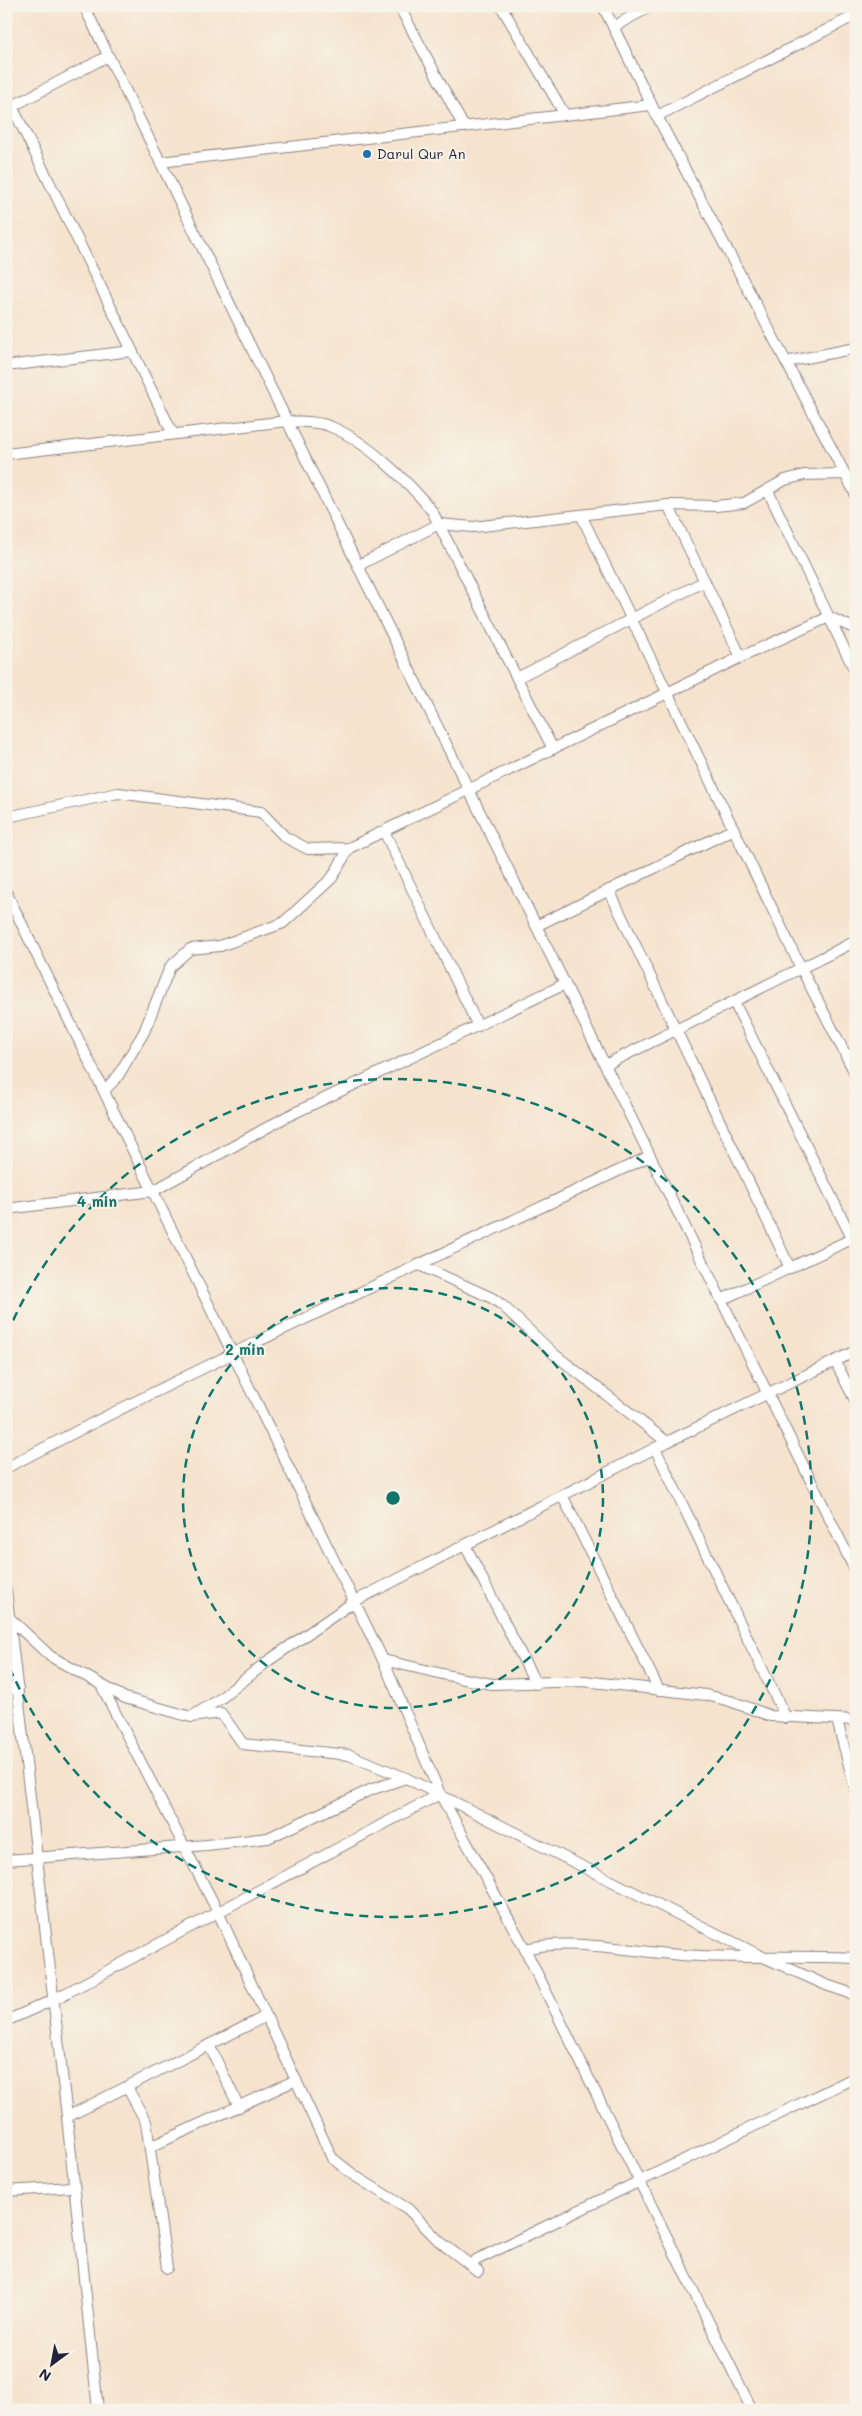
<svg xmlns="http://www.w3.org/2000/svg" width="862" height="2416" viewBox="0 0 862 2416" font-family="Mali,sans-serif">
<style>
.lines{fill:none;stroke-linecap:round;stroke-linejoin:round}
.minor-casing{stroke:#8c8284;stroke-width:12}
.minor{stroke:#fff;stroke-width:10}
.ring{fill:none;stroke:#0f766e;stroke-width:2.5;stroke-dasharray:9 6}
.poi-dot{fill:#1f6fb2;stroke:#f7f3e8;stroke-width:2}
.labels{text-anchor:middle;stroke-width:4;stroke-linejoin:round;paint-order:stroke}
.poi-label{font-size:14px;fill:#22223b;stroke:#f7f3e8;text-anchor:start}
.centre{fill:#0f766e;stroke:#f7f3e8;stroke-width:2.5}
.ring-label{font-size:15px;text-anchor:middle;font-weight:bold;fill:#0f766e;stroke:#f7f3e8;stroke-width:4;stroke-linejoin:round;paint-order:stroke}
</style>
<rect width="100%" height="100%" fill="#f7f3e8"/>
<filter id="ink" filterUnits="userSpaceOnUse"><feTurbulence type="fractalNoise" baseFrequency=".02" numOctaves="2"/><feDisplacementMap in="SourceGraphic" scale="10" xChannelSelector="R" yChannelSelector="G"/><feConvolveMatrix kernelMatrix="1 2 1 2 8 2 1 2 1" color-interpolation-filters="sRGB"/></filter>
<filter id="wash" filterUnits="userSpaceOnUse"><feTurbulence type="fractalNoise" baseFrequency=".0096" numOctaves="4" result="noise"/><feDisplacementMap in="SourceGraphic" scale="20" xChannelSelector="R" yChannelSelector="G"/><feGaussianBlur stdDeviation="1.12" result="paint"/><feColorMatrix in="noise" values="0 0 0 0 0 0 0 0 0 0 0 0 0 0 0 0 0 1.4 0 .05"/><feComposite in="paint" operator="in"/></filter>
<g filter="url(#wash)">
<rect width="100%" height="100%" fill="#f5e3cd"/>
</g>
<g filter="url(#ink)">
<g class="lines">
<g class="minor-casing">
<g id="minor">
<path d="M84 6 359 568 856 1572"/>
<path d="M399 6 464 127"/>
<path d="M501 6 565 115"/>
<path d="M603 6 657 116 856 495"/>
<path d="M613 27 651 6"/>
<path d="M6 94 173 434"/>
<path d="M7 109 108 56"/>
<path d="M657 116 856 15"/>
<path d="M160 162 651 105"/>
<path d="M786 362 856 348"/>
<path d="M6 366 132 351"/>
<path d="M6 454 287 421C300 422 317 421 329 426 364 439 409 482 432 511L553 749"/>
<path d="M768 491 856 673"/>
<path d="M668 505 741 657"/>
<path d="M581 515 801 968 856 1075"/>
<path d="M359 568 363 563 439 524 473 527 668 505 716 506 744 503 785 480 804 475 845 474"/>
<path d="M517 678 705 581"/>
<path d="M6 814 12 816 118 793 261 812 285 837 308 849 349 848 741 657 829 617 856 629"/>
<path d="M384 831 478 1026"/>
<path d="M609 890 790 1268"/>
<path d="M6 892 383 1660 440 1794 525 1949 752 2410"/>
<path d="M536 926 734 829"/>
<path d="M734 1002 852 1238"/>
<path d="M846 1056 856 1052"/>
<path d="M605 1065 856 941"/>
<path d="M104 1091 118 1076 144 1032 170 967 190 949 220 946 283 923 332 878 349 848"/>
<path d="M6 1209 153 1191 286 1117 565 984"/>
<path d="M419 1265 492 1298 502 1305 554 1354 667 1442"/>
<path d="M721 1300 856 1237"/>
<path d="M835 1361 856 1402"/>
<path d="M655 1448 786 1718"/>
<path d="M6 1468C217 1357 434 1258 650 1156"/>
<path d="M562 1495 659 1690"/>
<path d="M465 1545 536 1684"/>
<path d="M6 1590 67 2117 98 2410"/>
<path d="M6 1615 50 1656 125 1698 191 1717 221 1713 243 1744 349 1755 406 1778 761 1956 826 1985 856 1995"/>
<path d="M383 1660 464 1679 492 1684 584 1681 706 1695 730 1701 771 1716 856 1720"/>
<path d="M101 1685 218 1912 332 2158 355 2176 408 2209 439 2241 478 2271"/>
<path d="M6 1689 18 1688"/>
<path d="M194 1715 220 1699 268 1661 355 1601 667 1442 856 1351"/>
<path d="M837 1720 856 1792"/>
<path d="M6 1860 207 1845 268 1838 370 1790 406 1778"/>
<path d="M525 1949C569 1937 634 1952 681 1955 739 1959 798 1955 856 1958"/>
<path d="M6 2021 53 2000 440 1794"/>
<path d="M209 2045 239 2107"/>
<path d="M127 2087 146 2122 167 2268"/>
<path d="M67 2117 266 2016"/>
<path d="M150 2147 296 2080"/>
<path d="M6 2191 73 2187"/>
<path d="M476 2260 856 2077"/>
</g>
</g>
<use href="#minor" class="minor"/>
</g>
</g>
<g class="ring">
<circle cx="393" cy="1498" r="210"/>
<path d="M7 1334A419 419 0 1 1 7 1662"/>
</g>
<circle class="poi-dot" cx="367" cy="154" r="5"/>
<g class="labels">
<g class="poi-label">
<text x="377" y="159">Darul Qur An</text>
</g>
</g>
<circle cx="393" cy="1498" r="8" class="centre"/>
<g class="ring-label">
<text x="97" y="1207">4 min</text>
<text x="245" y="1355">2 min</text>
</g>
<rect width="862" height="2416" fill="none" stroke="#f7f3e8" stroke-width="25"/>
<g transform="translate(52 2364) rotate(212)" stroke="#f7f3e8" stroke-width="4" paint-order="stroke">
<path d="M0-4L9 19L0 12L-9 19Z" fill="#22223b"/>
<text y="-8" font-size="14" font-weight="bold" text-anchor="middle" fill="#22223b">N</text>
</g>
</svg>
